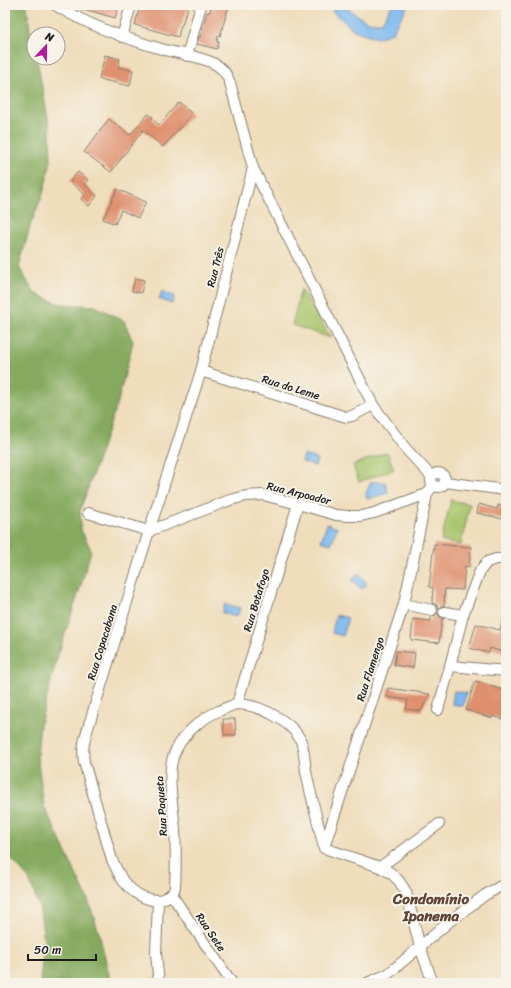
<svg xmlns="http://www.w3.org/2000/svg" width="511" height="988" viewBox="0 0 511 988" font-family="Sriracha,sans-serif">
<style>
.green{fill:#a7c46b;stroke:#627044}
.forest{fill:#85aa5f;stroke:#50633e}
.water{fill:#7db9ef;stroke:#4c6a86}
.building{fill:#df8f6e}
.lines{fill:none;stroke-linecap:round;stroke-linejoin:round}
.street-casing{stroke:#867c6c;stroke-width:12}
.street{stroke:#fff;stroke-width:10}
.labels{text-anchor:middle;stroke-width:4;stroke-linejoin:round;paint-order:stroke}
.street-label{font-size:11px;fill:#1c1c1c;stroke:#f7f3e8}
.district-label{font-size:15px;font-weight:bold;fill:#604439;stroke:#f7f3e8}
</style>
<rect width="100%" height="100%" fill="#f7f3e8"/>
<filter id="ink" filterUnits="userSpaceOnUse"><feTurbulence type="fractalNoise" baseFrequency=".025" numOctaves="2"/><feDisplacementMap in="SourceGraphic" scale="8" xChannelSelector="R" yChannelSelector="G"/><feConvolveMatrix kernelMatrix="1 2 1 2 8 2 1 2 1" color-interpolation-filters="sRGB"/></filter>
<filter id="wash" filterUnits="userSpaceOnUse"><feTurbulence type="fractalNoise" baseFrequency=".012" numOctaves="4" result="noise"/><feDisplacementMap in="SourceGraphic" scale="16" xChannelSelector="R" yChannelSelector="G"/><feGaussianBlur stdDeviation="0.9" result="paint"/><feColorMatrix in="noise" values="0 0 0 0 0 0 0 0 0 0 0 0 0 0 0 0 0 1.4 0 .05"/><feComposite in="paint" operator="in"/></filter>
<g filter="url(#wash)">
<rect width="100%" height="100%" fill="#efddbb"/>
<g class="green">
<path d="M301 289 331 338 292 325Z"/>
<path d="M387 452 394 469 359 482 353 465Z"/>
<path d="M451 500 470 504 461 545 441 541Z"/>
</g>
<path class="forest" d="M5 5H27L30 32 34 46V58H37L38 65 50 129 51 161 43 194 31 223 19 267 34 293 59 304 95 306 124 321 133 342 118 401 80 511 81 530 91 550 82 582 57 658 40 724 37 756 44 806 88 900 99 933 111 983H40L44 942 40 910 29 879 9 856 5 855Z"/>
<g class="water">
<path d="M335 5H341L368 22H382L392 5H408L392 33 377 38 354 30 332 11Z"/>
<path d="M162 291 175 296 172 304 159 299Z"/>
<path d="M304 455 317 459 315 466 302 462Z"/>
<path d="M371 482H385L388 493 367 499 366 493Z"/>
<path d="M327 524 337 528 331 544 321 541Z"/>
<path d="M359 574 367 584 361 589 352 580Z"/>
<path d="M225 604 240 608 237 617 222 613Z"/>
<path d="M336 615 348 618 343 636 332 633Z"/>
<path d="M454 691 466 693 463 706 452 704Z"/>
</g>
<g id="blocks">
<g class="building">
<path d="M77 5H119L115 18 77 7Z"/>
<path d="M140 5H145L159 9 160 5H188L186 15H185L182 25H181L178 37 135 25Z"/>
<path d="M211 5H229L220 36H218L217 42H219L217 49 197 44 199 37H200L207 12H210Z"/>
<path d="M105 55 120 59 118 67 133 70 130 86 99 79Z"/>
<path d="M179 102 192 114 163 147 143 130 111 172 84 152 109 119 130 135 148 114 153 117 152 119 159 125Z"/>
<path d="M78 172 88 180 84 184 97 196 89 206 81 199 85 195 70 181Z"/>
<path d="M117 189 146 202 138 218 121 210 115 224 103 219Z"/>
<path d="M135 278 144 280 141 293 132 291Z"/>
<path d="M479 504 497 509 498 505 506 507 503 519 477 513Z"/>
<path d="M434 544 471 547 469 567 465 566 463 590 445 589 444 606H441L438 609 437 605 432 603 433 588 429 587Z"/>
<path d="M438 613 440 617 444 619H442L439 643 411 640 413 619 431 621V616H434Z"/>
<path d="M504 615 506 616V653L490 648 489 653 469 648 476 624 500 630Z"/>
<path d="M396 651 415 653 413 668 394 665Z"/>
<path d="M475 681 506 691V720L493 716 492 718 466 710Z"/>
<path d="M388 688 430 694 421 711 406 709 408 700 387 697Z"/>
<path d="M223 719H235L236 735H224Z"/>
</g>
</g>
</g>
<g filter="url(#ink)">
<use href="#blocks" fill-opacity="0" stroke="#867c6c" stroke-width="1"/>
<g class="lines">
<g class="street-casing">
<g id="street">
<path d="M55 5C89 26 126 39 165 50 181 54 198 56 213 63 222 67 227 74 230 83L253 168 373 405 406 449 431 476"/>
<path d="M122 37 131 5"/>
<path d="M187 56 201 5"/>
<path d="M253 168 201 371 149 531 88 728C84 741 82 748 84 762L112 860C116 867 119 876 124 882 133 893 151 905 165 898 170 895 174 893 175 887 176 868 176 848 175 829 173 808 167 777 173 757 180 736 201 718 221 710 227 708 233 704 238 704 259 705 290 720 300 739 305 749 304 760 306 771 311 797 318 822 324 848"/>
<path d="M201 371 346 417 352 416 373 405"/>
<circle cx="438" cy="480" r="7"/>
<path d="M445 482 506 490"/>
<path d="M88 513 149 531 230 500 246 496 263 495 298 504 336 515 349 516H361L374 513 427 494 433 485"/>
<path d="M404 604 432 610"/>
<path d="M444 612 463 615"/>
<path d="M450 666 506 671"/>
<path d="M237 704 298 504"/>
<path d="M438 710 450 666 463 615 480 571 487 562 496 559H506"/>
<path d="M324 847 404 604 427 494"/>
<path d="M324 848 380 867 391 873 399 881 406 892 420 947 433 983"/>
<path d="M380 867 439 824"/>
<path d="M171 894 232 983"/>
<path d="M158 900 156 954 159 983"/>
<path d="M367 983 388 974 449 922 485 895 506 883"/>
</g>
</g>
<use href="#street" class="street"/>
</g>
</g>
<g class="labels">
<g class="street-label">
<text transform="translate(215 267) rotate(-76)" y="4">Rua Três</text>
<text transform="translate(291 387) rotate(17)" y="4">Rua do Leme</text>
<text transform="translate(299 493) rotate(14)" y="4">Rua Arpoador</text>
<text transform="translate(256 600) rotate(-73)" y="4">Rua Botafogo</text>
<text transform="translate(102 642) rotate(-73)" y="4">Rua Copacabana</text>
<text transform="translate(370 669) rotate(-72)" y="4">Rua Flamengo</text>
<text transform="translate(161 806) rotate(-94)" y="4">Rua Paqueta</text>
<text transform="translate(211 932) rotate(56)" y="4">Rua Sete</text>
</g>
<g class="district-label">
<text x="431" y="904">Condomínio<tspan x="431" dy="17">Ipanema</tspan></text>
</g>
</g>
<rect width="511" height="988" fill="none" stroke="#f7f3e8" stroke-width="20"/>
<g transform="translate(46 46) rotate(22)"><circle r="19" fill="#f7f3e8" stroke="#9f9d96"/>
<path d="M0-3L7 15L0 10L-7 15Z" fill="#b5179e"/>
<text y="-6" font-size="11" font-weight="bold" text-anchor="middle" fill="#1c1c1c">N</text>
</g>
<path d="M28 954v6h68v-6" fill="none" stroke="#1c1c1c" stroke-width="2"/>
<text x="34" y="954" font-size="12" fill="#1c1c1c" stroke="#f7f3e8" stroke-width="3" paint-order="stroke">50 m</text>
</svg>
